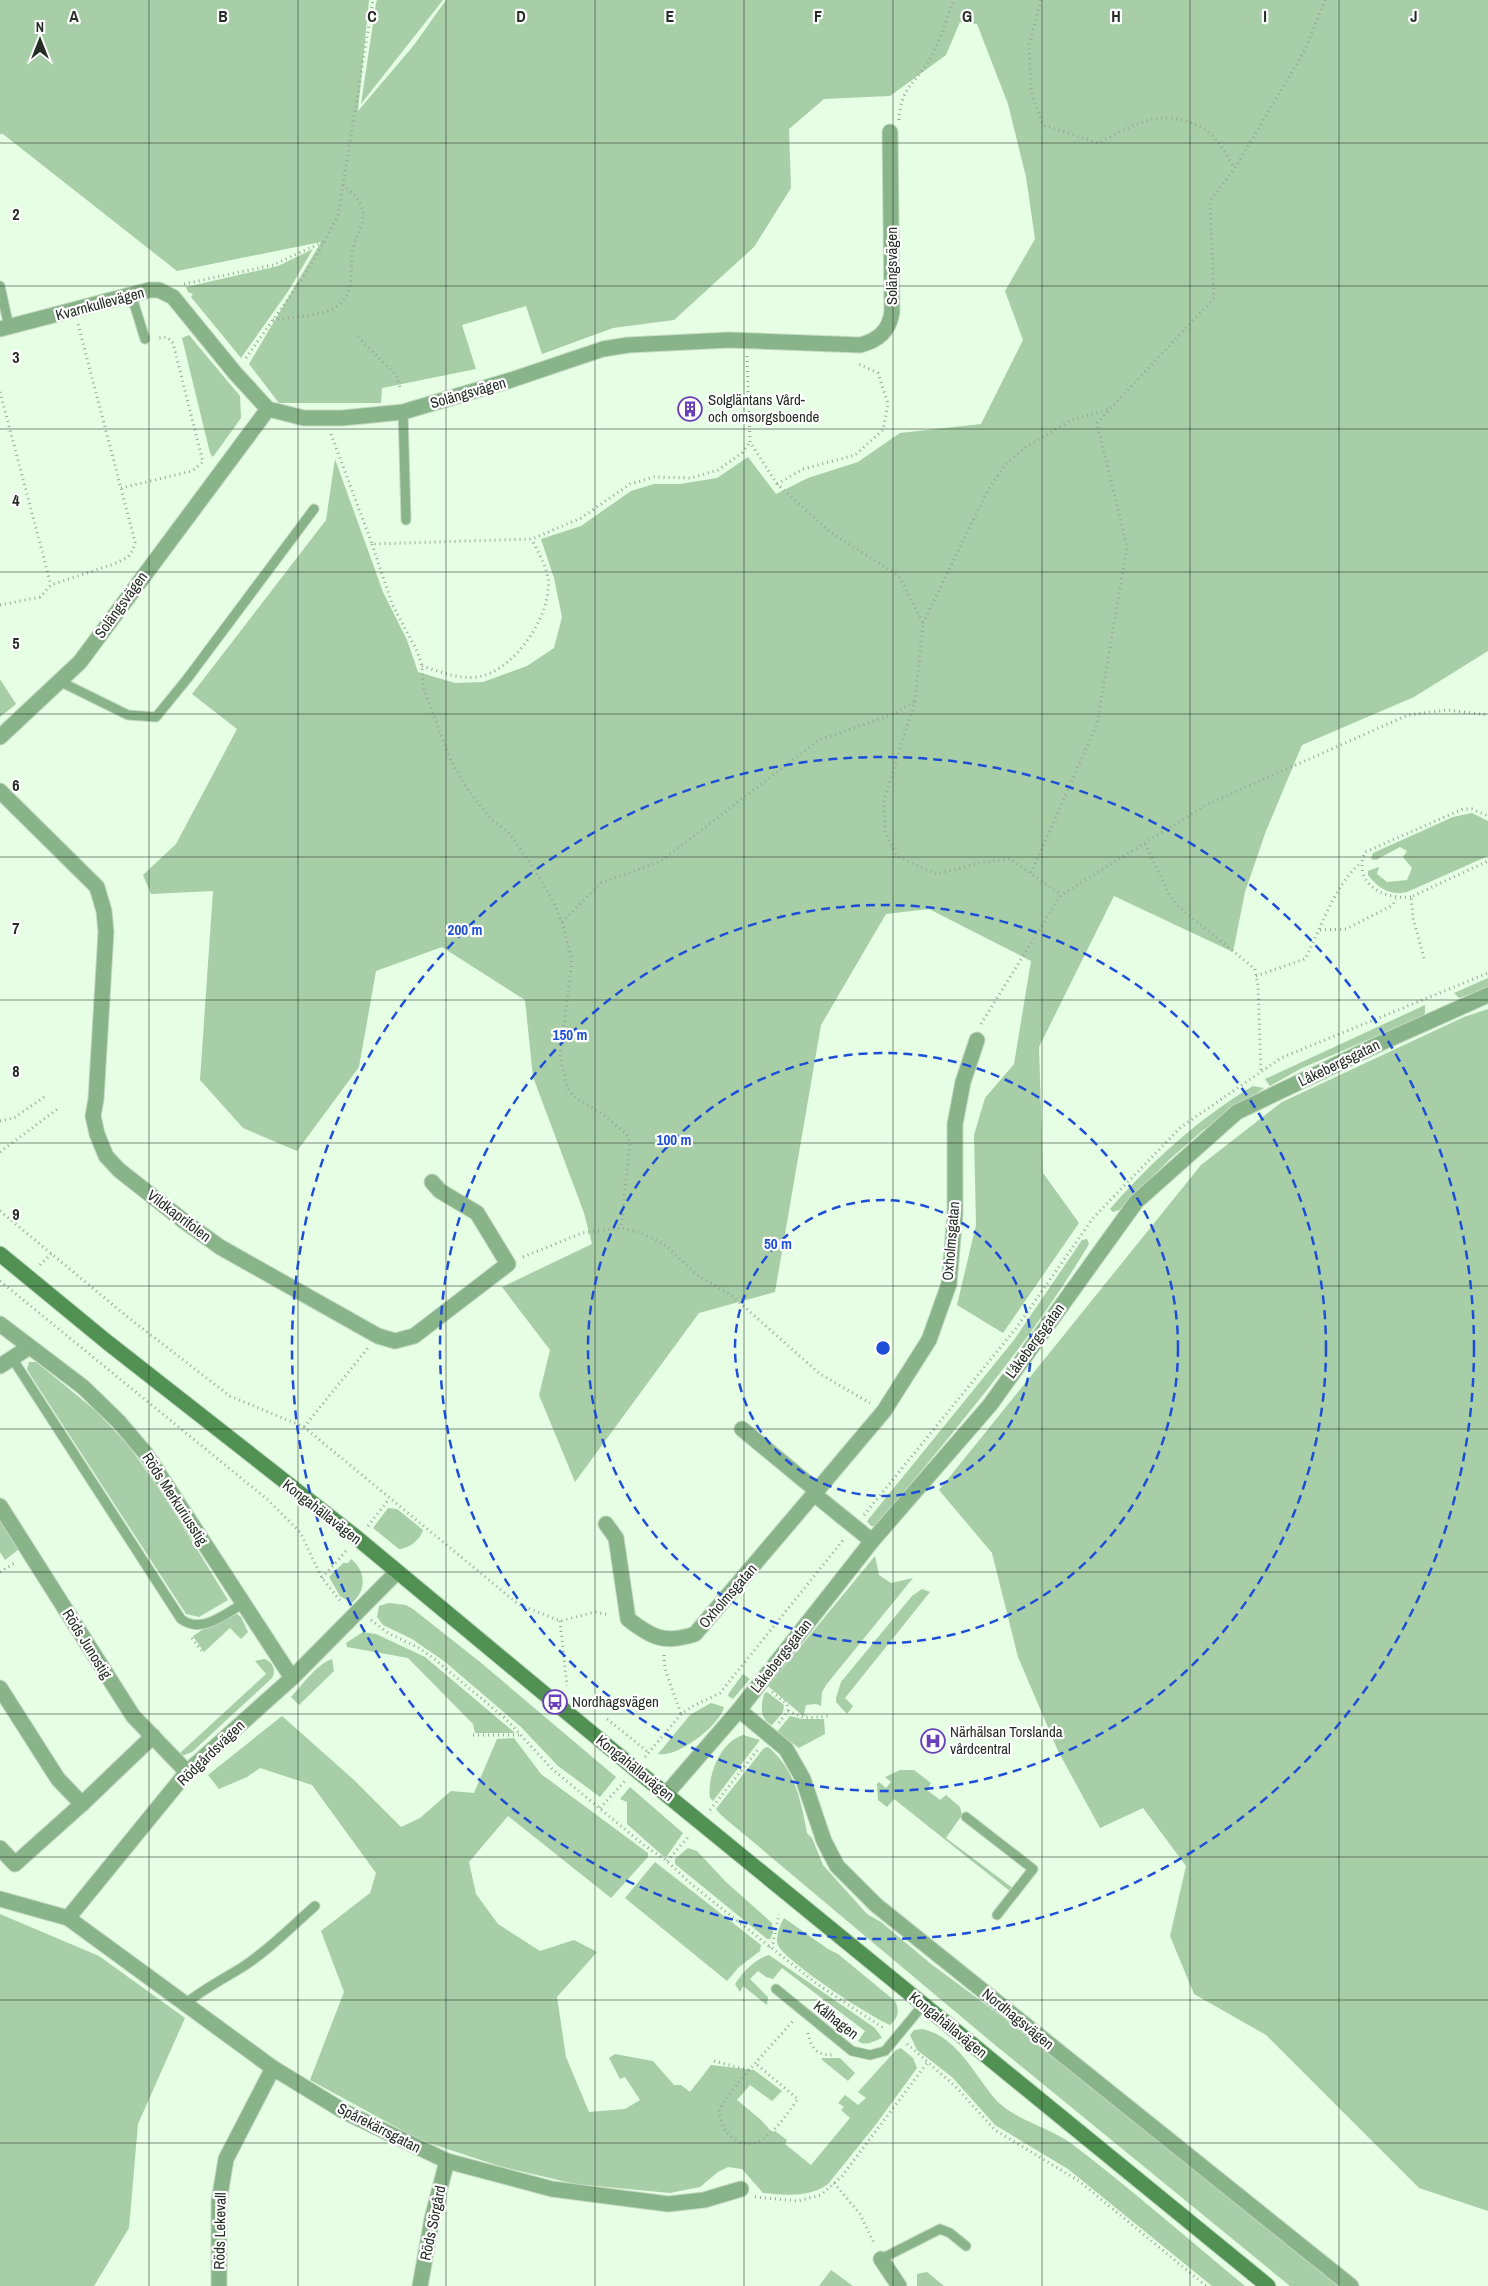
<svg xmlns="http://www.w3.org/2000/svg" width="1488" height="2286" viewBox="0 0 1488 2286" font-family="'Archivo Narrow',sans-serif">
<style>
.green{fill:#a7cea7}
.lines{fill:none;stroke-linecap:round;stroke-linejoin:round}
.lane-casing{stroke:#c2d9c2;stroke-width:11}
.street-casing{stroke:#c2d9c2;stroke-width:17}
.secondary-casing{stroke:#c2d9c2;stroke-width:17}
.path{stroke:#96a895;stroke-width:3;stroke-dasharray:1 4;stroke-linecap:butt}
.lane{stroke:#89b389;stroke-width:9}
.street{stroke:#89b389;stroke-width:15}
.secondary{stroke:#519153;stroke-width:15}
.grid{fill:none;stroke:#252e25;stroke-width:1;stroke-opacity:0.55}
.ring{fill:none;stroke:#1d4ed8;stroke-width:2.5;stroke-dasharray:9 6}
.labels{text-anchor:middle;stroke-width:4.5;stroke-linejoin:round;paint-order:stroke}
.street-label{font-size:15px;fill:#252e25;stroke:#fff}
.poi-label{font-size:15px;fill:#252e25;stroke:#fff;text-anchor:start}
.grid-label{font-size:16px;text-anchor:middle;font-weight:bold;fill:#252e25;stroke:#fff;stroke-width:4.5;stroke-linejoin:round;paint-order:stroke}
.centre{fill:#1d4ed8;stroke:#fff;stroke-width:2.5}
.ring-label{font-size:15px;text-anchor:middle;font-weight:bold;fill:#1d4ed8;stroke:#fff;stroke-width:4.5;stroke-linejoin:round;paint-order:stroke}
</style>
<rect width="100%" height="100%" fill="#e5fee4"/>
<g class="green">
<path d="M0 0H369L358 111 414 45 446 0H1488V651L1414 697 1302 745 1266 831 1245 892 1233 952 1114 896 1039 1047 1043 1173 1079 1223 1003 1333 957 1305 976 1225 974 1135 985 1098 1014 1064 1031 961 929 909 886 914 821 1025 775 1292 699 1313 575 1482 539 1395 550 1350 502 1287 592 1244 584 1213 533 1077 525 1000 442 947 376 971 359 1067 297 1151 243 1128 200 1080 213 891 151 894 143 875 176 844 237 729 192 694 326 520 335 459 383 592 407 640 418 672 455 683 483 682 527 666 554 648 562 617 554 578 541 539 581 526 631 491 654 484H680L717 478 748 457 776 494 808 478 858 462 900 433 981 424 1023 340 1005 291 1035 239 1026 177 1008 104 977 24 960 22 946 55 890 96 824 99 789 129 791 188 754 247 674 320 613 328 542 354 526 306 462 325 476 369 382 388 381 403H279L249 364 321 242 177 271 3 134H0Z"/>
<path d="M377 0H443L361 104 376 3Z"/>
<path d="M313 249 289 290 241 358 191 297 193 294 188 292 186 287 278 266Z"/>
<path d="M189 335 240 396 241 418 213 457 210 453 182 338Z"/>
<path d="M0 679 16 704 0 717Z"/>
<path d="M1472 813 1488 821V856L1407 892C1390 896 1378 888 1368 875V871L1379 867 1377 874 1387 882 1407 880 1412 868 1403 857 1407 851 1400 847 1376 860 1371 859 1373 853 1453 817Z"/>
<path d="M1488 978V988L1459 998 1454 993Z"/>
<path d="M1425 1005V1013L1423 1016 1300 1069 1270 1086 1265 1079Z"/>
<path d="M1488 1009V2211L1419 2188 1266 2035 1194 1994 1170 1936 1186 1866 1143 1808 1100 1828 1058 1751 1018 1657 992 1553 939 1490 1201 1165 1282 1102 1464 1017Z"/>
<path d="M1253 1086 1264 1088 1202 1131 1170 1159 1119 1210 1113 1212 1110 1209C1152 1161 1198 1119 1253 1086Z"/>
<path d="M1087 1239 1089 1244C1030 1343 954 1431 881 1520L875 1526H871L867 1521 1014 1340 1082 1240Z"/>
<path d="M29 1362H36L57 1379 96 1411 129 1446 168 1502 228 1600 199 1617 186 1614 31 1376 27 1369Z"/>
<path d="M388 1508 397 1509 423 1530C421 1539 408 1549 399 1549L373 1528Z"/>
<path d="M0 1520 19 1549 5 1560 0 1552Z"/>
<path d="M875 1556 879 1575 891 1583 913 1578 826 1685 822 1692 821 1706 816 1704 806 1705 804 1714 808 1716 802 1715 768 1686Z"/>
<path d="M351 1559C366 1571 367 1590 352 1603L340 1596 329 1577 343 1563H348Z"/>
<path d="M922 1589 930 1592 845 1698 853 1706 847 1714 836 1702V1698L841 1682 912 1596Z"/>
<path d="M389 1603 406 1605 413 1609 480 1662 616 1777 600 1797 558 1766 521 1727 444 1661 412 1639 383 1625 377 1617 379 1606Z"/>
<path d="M234 1612 241 1617 248 1632 241 1639 230 1628 204 1652 193 1636 228 1613Z"/>
<path d="M363 1632 376 1634 425 1657 515 1733H475L473 1724 408 1658 347 1647 346 1643Z"/>
<path d="M264 1659C272 1661 277 1670 272 1678L192 1752 182 1756 180 1753 266 1674 255 1661Z"/>
<path d="M332 1659 334 1671 299 1705 291 1697C303 1684 316 1665 332 1659Z"/>
<path d="M743 1674 750 1679 733 1699 728 1696 729 1693Z"/>
<path d="M767 1692 784 1705 783 1712 772 1725C759 1718 761 1706 764 1694Z"/>
<path d="M711 1703 724 1707C720 1725 678 1758 658 1754L690 1715Z"/>
<path d="M282 1716 354 1780 401 1827 420 1818 451 1791 474 1793 497 1739 514 1738 541 1774 648 1853V1857L611 1898 508 1816 469 1862 476 1894 498 1924 540 1951 574 1940 597 1952 557 1997 566 2057 589 2112 625 2109 640 2100 625 2077 620 2079 609 2058 615 2054 653 2061 674 2085H681L690 2092 711 2065 754 2070 782 2091 772 2101 750 2085 737 2100 760 2119 772 2132 775 2131 787 2140 785 2144 811 2165 850 2118 841 2110 844 2107 838 2103 845 2095 858 2105 866 2098 858 2092 896 2050 901 2048 913 2058 917 2068 874 2127 828 2184C809 2198 786 2195 763 2193L742 2169 728 2167 718 2172 700 2187 670 2193 575 2184 499 2166 420 2140 310 2080 344 1992 321 1931 370 1893 376 1873 312 1785 260 1768 247 1777 219 1789 208 1775Z"/>
<path d="M790 1716 802 1719H824L825 1734 799 1748 777 1732Z"/>
<path d="M743 1735 760 1740 713 1801 710 1798C707 1776 720 1742 743 1735Z"/>
<path d="M768 1747C795 1769 801 1801 807 1833L812 1838 823 1865 867 1914 881 1922 931 1964 1057 2057 1338 2286H1290L989 2040 721 1815 716 1809 764 1748Z"/>
<path d="M900 1770H914L931 1783 927 1790 940 1800 946 1795 960 1807 962 1815 946 1838 1014 1889 1011 1892 894 1799 887 1807 878 1800 877 1784 879 1782 886 1788 891 1782 885 1777Z"/>
<path d="M630 1787 683 1833 667 1856H663L627 1824V1802L620 1799Z"/>
<path d="M688 1848 697 1851 726 1882 772 1923 773 1933 770 1939H767L675 1864V1859Z"/>
<path d="M655 1862 761 1945 760 1951 739 1967 727 1981 625 1898Z"/>
<path d="M0 1914 99 1956 185 2018 138 2124 129 2228 94 2286H0Z"/>
<path d="M784 1918 828 1949 838 1954 895 2001C900 2011 898 2018 890 2025 869 2016 791 1965 779 1947 774 1939 780 1925 784 1918Z"/>
<path d="M769 1955 875 2028 882 2038C874 2041 866 2047 858 2041L865 2031 782 1968 773 1979 766 1977 758 1971 750 1979 768 1997 767 2005 743 1986 740 1992 735 1984C743 1972 755 1959 769 1955Z"/>
<path d="M922 2029C958 2036 975 2077 997 2101 1017 2121 1049 2127 1072 2144 1131 2189 1188 2239 1245 2286H1212L1068 2169 995 2125 952 2077 917 2050 910 2035 914 2030Z"/>
<path d="M822 2058H840L855 2073 848 2081 821 2059Z"/>
<path d="M831 2270 853 2286H819Z"/>
<path d="M927 2272 944 2286H917V2274Z"/>
</g>
<g class="lines">
<g class="lane-casing">
<g id="lane">
<path d="M0 286 9 327"/>
<path d="M131 294 145 339"/>
<path d="M403 412 406 520"/>
<path d="M59 681 128 715 156 717 187 679 314 509"/>
<path d="M12 1358 181 1619C202 1635 226 1613 244 1603"/>
<path d="M966 1817 1033 1869 997 1915"/>
<path d="M776 1989 852 2051 870 2055 885 2051 923 2005"/>
<path d="M186 2003C204 1989 223 1979 241 1968 268 1951 291 1927 315 1906"/>
<path d="M881 2259 940 2229 950 2233 966 2246"/>
</g>
</g>
<g class="street-casing">
<g id="street">
<path d="M0 329 149 290H159L173 297 235 373 268 409 304 418H342L403 412 511 380 603 349 628 345 729 340 860 345C879 340 889 331 892 312L890 132"/>
<path d="M0 737 80 662 268 409"/>
<path d="M0 791 97 887 104 911 106 932 96 1099 93 1116 97 1134 106 1156 119 1170 185 1222 220 1247 378 1336 395 1341 414 1336 508 1264 477 1213 440 1191 432 1182"/>
<path d="M0 1324 83 1387 119 1422 146 1454 292 1678"/>
<path d="M0 1366 28 1348"/>
<path d="M742 1429 817 1491"/>
<path d="M0 1506 133 1716 187 1772"/>
<path d="M606 1524 616 1538 628 1619C652 1638 665 1644 695 1634L814 1494"/>
<path d="M872 1541 814 1494 884 1411 929 1340 949 1284 955 1214V1124L963 1082 977 1040"/>
<path d="M0 1688 58 1779 82 1804 153 1736"/>
<path d="M739 1710 786 1749 803 1779 824 1841 837 1866 876 1905 1351 2286"/>
<path d="M667 1793 739 1710 872 1541 990 1405 1136 1202 1237 1112 1381 1043 1488 995"/>
<path d="M0 1848 15 1864 82 1804"/>
<path d="M0 1899 68 1918 187 1772 292 1678 397 1572"/>
<path d="M68 1918 273 2068 345 2112 447 2161 552 2189 668 2204 704 2200 741 2189"/>
<path d="M881 2259 899 2286"/>
<path d="M219 2286V2201L226 2159 273 2068"/>
<path d="M420 2286 432 2219 447 2161"/>
</g>
</g>
<g class="secondary-casing">
<path id="secondary" d="M0 1254 107 1342 357 1538 635 1769 1268 2286"/>
</g>
<g class="path">
<path d="M1041 0 1029 44 1031 92 1043 125 1099 143C1135 123 1168 105 1207 131 1218 138 1227 157 1235 168"/>
<path d="M899 120C901 83 919 82 932 55 941 37 947 18 954 0"/>
<path d="M184 284 273 265 325 241"/>
<path d="M273 320C290 317 328 316 340 304 356 288 349 268 353 249 356 233 368 223 361 205 358 197 350 191 343 185"/>
<path d="M358 337 396 375 400 387"/>
<path d="M747 356 750 442 777 484 830 532 899 576 923 623 915 701 884 800 885 832 897 856 936 874 984 862 1011 859 1061 895"/>
<path d="M246 358C278 312 314 267 338 215L373 0"/>
<path d="M0 392 51 585"/>
<path d="M331 434 372 544 532 539 581 518 630 484 654 477 691 478 718 470 742 453 750 442"/>
<path d="M777 484 803 469 855 455 883 430 888 404 878 373 856 363"/>
<path d="M121 488 192 471 203 462 173 343 167 337 159 338"/>
<path d="M372 544 392 604 417 651 422 666 423 687 451 761 468 790 491 819 510 834 534 869 552 899 562 922 572 960 560 1057 568 1089 576 1098 604 1115 627 1135 630 1143 621 1228"/>
<path d="M0 605 40 597 51 585 114 564 128 557 133 550 135 542 78 324"/>
<path d="M923 623 988 490 1006 464 1026 447 1071 420 1110 409"/>
<path d="M422 666C441 672 462 681 482 676 516 668 553 613 548 578 546 565 537 551 532 539"/>
<path d="M1145 844 1169 894 1179 907 1255 969 1258 986 1261 1072"/>
<path d="M1031 873 1097 724 1127 547 1097 423 1214 298 1210 201 1235 168 1305 50 1325 0"/>
<path d="M1411 897C1383 900 1352 883 1365 852L1463 809H1472L1488 816"/>
<path d="M562 922 601 883 661 861 819 740 894 714 915 701"/>
<path d="M1320 930 1346 929 1393 905 1396 899"/>
<path d="M1424 958 1413 918 1411 897 1488 861"/>
<path d="M1256 976 1305 959C1321 928 1334 887 1360 863"/>
<path d="M981 1024 1061 895 1206 805 1408 715 1447 710 1488 715"/>
<path d="M0 1121 14 1118 47 1095"/>
<path d="M0 1152 59 1108"/>
<path d="M0 1211 130 1319 230 1396 304 1427 518 1604 560 1621 595 1612 610 1615"/>
<path d="M523 1257 582 1233 621 1228 639 1232 664 1244 697 1275 731 1295 820 1374 870 1403"/>
<path d="M40 1265 52 1253"/>
<path d="M0 1281 268 1500 300 1532 322 1578 342 1603"/>
<path d="M304 1427 368 1348"/>
<path d="M864 1515 1017 1327 1093 1218 1181 1127 1281 1058 1488 973"/>
<path d="M368 1526 389 1499"/>
<path d="M0 1572 16 1562"/>
<path d="M322 1578 346 1551"/>
<path d="M371 1620 388 1633 419 1648 433 1658 506 1719 552 1769 644 1845 667 1861 691 1884 817 1984 885 2029"/>
<path d="M560 1621 567 1686"/>
<path d="M192 1638 202 1651"/>
<path d="M664 1655 665 1669 681 1714"/>
<path d="M772 1692 787 1704 788 1710 779 1723"/>
<path d="M788 1711 805 1718 831 1716"/>
<path d="M607 1719 648 1752"/>
<path d="M473 1735H520"/>
<path d="M645 1757 681 1714 693 1706 720 1693 844 1539"/>
<path d="M600 1808 625 1781"/>
<path d="M710 1810 759 1748"/>
<path d="M667 1861 689 1836"/>
<path d="M769 1947 773 1943 779 1914"/>
<path d="M808 2033C811 2049 818 2056 834 2055"/>
<path d="M907 2044 955 2086 995 2130 1079 2181 1206 2286"/>
<path d="M714 2061 749 2070 793 2021"/>
<path d="M749 2070 727 2097 719 2111C721 2123 723 2131 733 2138 760 2159 784 2117 798 2099L755 2063"/>
<path d="M834 2183 860 2214 875 2245"/>
<path d="M755 2197 798 2201 821 2195 842 2176 928 2062"/>
</g>
<use href="#lane" class="lane"/>
<use href="#street" class="street"/>
<use href="#secondary" class="secondary"/>
</g>
<path class="grid" d="M149 0V2286M298 0V2286M446 0V2286M595 0V2286M744 0V2286M893 0V2286M1042 0V2286M1190 0V2286M1339 0V2286M0 143H1488M0 286H1488M0 429H1488M0 572H1488M0 714H1488M0 857H1488M0 1000H1488M0 1143H1488M0 1286H1488M0 1429H1488M0 1572H1488M0 1714H1488M0 1857H1488M0 2000H1488M0 2143H1488"/>
<g class="ring">
<circle cx="883" cy="1348" r="148"/>
<circle cx="883" cy="1348" r="295"/>
<circle cx="883" cy="1348" r="443"/>
<circle cx="883" cy="1348" r="591"/>
</g>
<defs>
<g id="building-ring" transform="scale(1.25)"><circle r="9.5" fill="#fff" stroke="#6940b8" stroke-width="1.5"/><path d="M-4-6H4V6H1V3H-1V6H-4ZM-2.5-4.3h1.7v1.8h-1.7ZM.8-4.3h1.7v1.8H.8ZM-2.5-1h1.7V.8h-1.7ZM.8-1h1.7V.8H.8Z" fill="#6940b8"/></g>
<g id="bus-ring" transform="scale(1.25)"><circle r="9.5" fill="#fff" stroke="#6940b8" stroke-width="1.5"/><path d="M-5-6H5V4H4V6H2V4H-2V6H-4V4H-5ZM-3.5-4V0h7V-4ZM-3.5 1.2v1.5H-2V1.2ZM2 1.2v1.5H3.5V1.2Z" fill="#6940b8"/></g>
<g id="hospital-ring" transform="scale(1.25)"><circle r="9.5" fill="#fff" stroke="#6940b8" stroke-width="1.5"/><path d="M-5-5h3v3.5h4V-5h3V5h-3V1.5h-4V5h-3Z" fill="#6940b8"/></g>
</defs>
<g fill-rule="evenodd">
<use href="#building-ring" x="690" y="409"/>
<use href="#bus-ring" x="555" y="1702"/>
<use href="#hospital-ring" x="933" y="1741"/>
</g>
<g class="labels">
<g class="street-label">
<text transform="translate(892 266) rotate(-90)" y="5">Solängsvägen</text>
<text transform="translate(100 304) rotate(-15)" y="5">Kvarnkullevägen</text>
<text transform="translate(468 393) rotate(-16)" y="5">Solängsvägen</text>
<text transform="translate(121 605) rotate(-54)" y="5">Solängsvägen</text>
<text transform="translate(1339 1063) rotate(-26)" y="5">Låkebergsgatan</text>
<text transform="translate(179 1216) rotate(37)" y="5">Vildkaprifolen</text>
<text transform="translate(951 1241) rotate(-85)" y="5">Oxholmsgatan</text>
<text transform="translate(1035 1341) rotate(-54)" y="5">Låkebergsgatan</text>
<text transform="translate(175 1499) rotate(57)" y="5">Röds Merkuriusstig</text>
<text transform="translate(322 1512) rotate(38)" y="5">Kongahällavägen</text>
<text transform="translate(728 1596) rotate(-49)" y="5">Oxholmsgatan</text>
<text transform="translate(87 1644) rotate(58)" y="5">Röds Junostig</text>
<text transform="translate(781 1656) rotate(-52)" y="5">Låkebergsgatan</text>
<text transform="translate(211 1753) rotate(-44)" y="5">Rödgårdsvägen</text>
<text transform="translate(635 1768) rotate(39)" y="5">Kongahällavägen</text>
<text transform="translate(1018 2019) rotate(39)" y="5">Nordhagsvägen</text>
<text transform="translate(836 2020) rotate(38)" y="5">Kålhagen</text>
<text transform="translate(948 2025) rotate(39)" y="5">Kongahällavägen</text>
<text transform="translate(379 2128) rotate(27)" y="5">Spårekärrsgatan</text>
<text transform="translate(433 2223) rotate(-78)" y="5">Röds Sörgård</text>
<text transform="translate(220 2231) rotate(-89)" y="5">Röds Lekevall</text>
</g>
<g class="poi-label">
<text x="708" y="405">Solgläntans Vård-<tspan x="708" dy="17">och omsorgsboende</tspan></text>
<text x="572" y="1707">Nordhagsvägen</text>
<text x="950" y="1737">Närhälsan Torslanda<tspan x="950" dy="17">vårdcentral</tspan></text>
</g>
</g>
<g class="grid-label">
<text x="74" y="22">A</text>
<text x="223" y="22">B</text>
<text x="372" y="22">C</text>
<text x="521" y="22">D</text>
<text x="670" y="22">E</text>
<text x="818" y="22">F</text>
<text x="967" y="22">G</text>
<text x="1116" y="22">H</text>
<text x="1265" y="22">I</text>
<text x="1414" y="22">J</text>
<text x="16" y="220">2</text>
<text x="16" y="363">3</text>
<text x="16" y="506">4</text>
<text x="16" y="649">5</text>
<text x="16" y="791">6</text>
<text x="16" y="934">7</text>
<text x="16" y="1077">8</text>
<text x="16" y="1220">9</text>
</g>
<circle cx="883" cy="1348" r="8" class="centre"/>
<g class="ring-label">
<text x="465" y="935">200 m</text>
<text x="570" y="1040">150 m</text>
<text x="674" y="1145">100 m</text>
<text x="778" y="1249">50 m</text>
</g>
<g transform="translate(40 40)" stroke="#ffffff" stroke-width="4" paint-order="stroke">
<path d="M0-4L9 19L0 12L-9 19Z" fill="#252e25"/>
<text y="-8" font-size="14" font-weight="bold" text-anchor="middle" fill="#252e25">N</text>
</g>
</svg>
